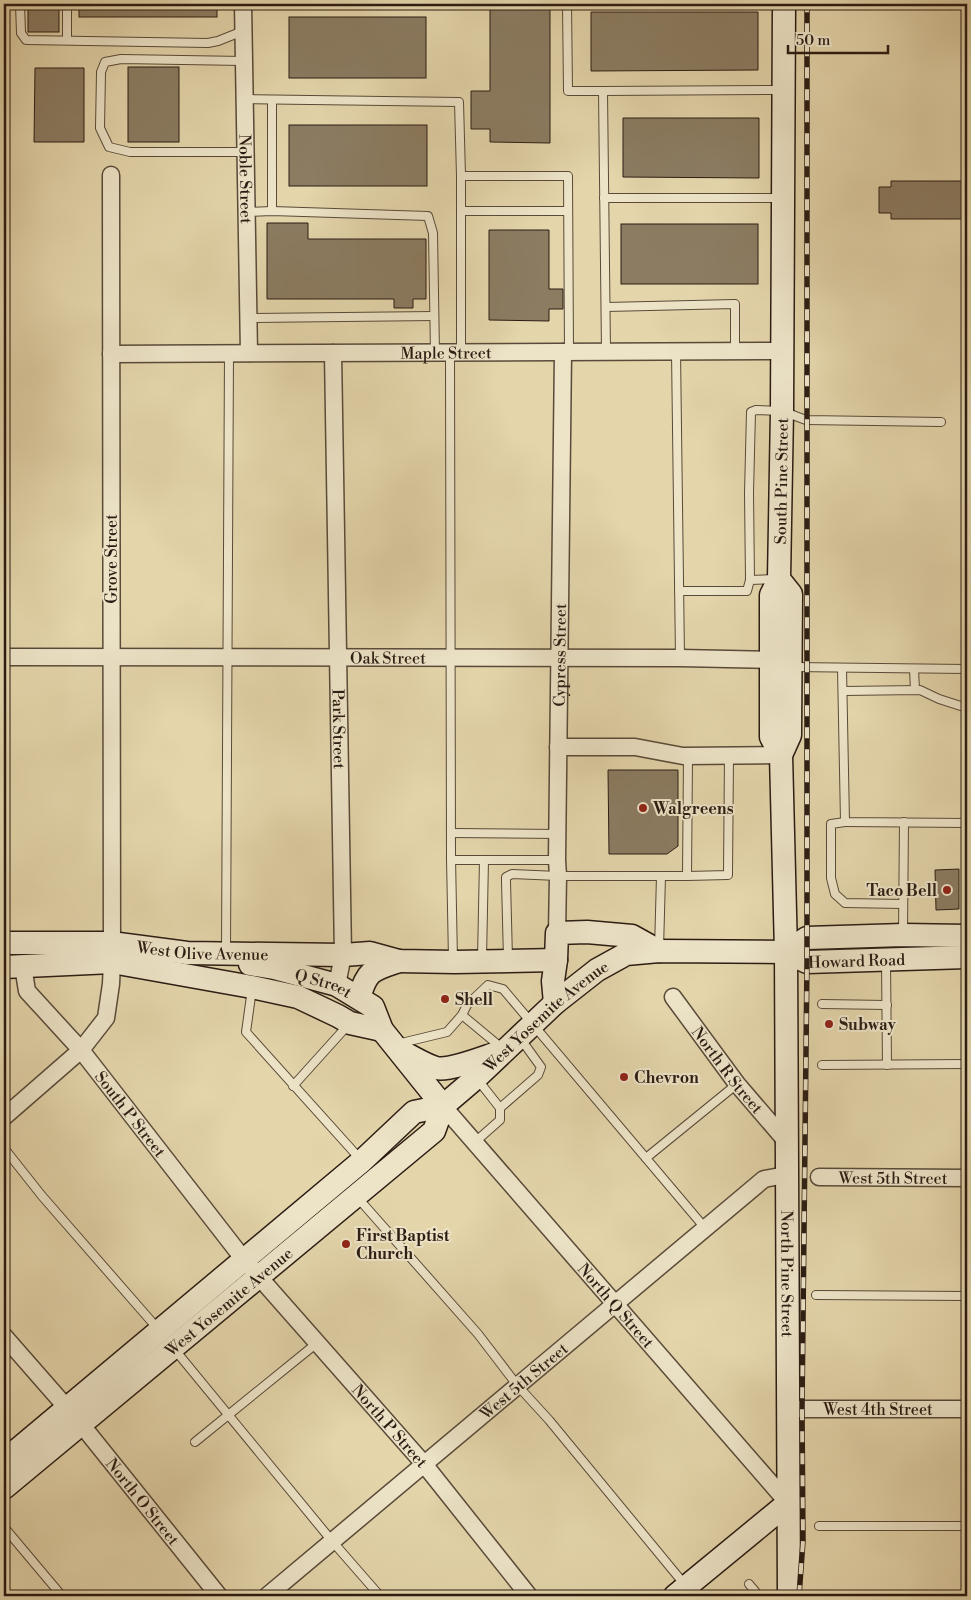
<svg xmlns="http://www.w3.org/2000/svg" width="971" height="1600" viewBox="0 0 971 1600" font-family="'Libre Bodoni',serif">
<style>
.building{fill:#8b7c62;stroke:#2b1c13}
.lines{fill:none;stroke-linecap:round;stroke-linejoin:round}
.lane-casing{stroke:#594a39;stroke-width:10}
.street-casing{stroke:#594a39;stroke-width:19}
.secondary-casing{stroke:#2b1c13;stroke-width:25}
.lane{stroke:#ede4c8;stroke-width:8}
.street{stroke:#ede4c8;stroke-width:16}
.secondary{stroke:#ede4c8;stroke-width:22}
.rail-casing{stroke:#2b1c13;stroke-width:5.5}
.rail{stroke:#ede4c8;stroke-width:4;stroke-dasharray:11;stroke-linecap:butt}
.poi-dot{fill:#8f2418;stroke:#ede4c8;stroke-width:2}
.labels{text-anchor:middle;stroke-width:4;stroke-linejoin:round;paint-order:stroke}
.street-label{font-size:16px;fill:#2b1c13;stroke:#ede4c8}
.poi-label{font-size:16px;font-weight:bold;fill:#2b1c13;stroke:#ede4c8;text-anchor:start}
</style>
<rect width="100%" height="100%" fill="#e4d5ab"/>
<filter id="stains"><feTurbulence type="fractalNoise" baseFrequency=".004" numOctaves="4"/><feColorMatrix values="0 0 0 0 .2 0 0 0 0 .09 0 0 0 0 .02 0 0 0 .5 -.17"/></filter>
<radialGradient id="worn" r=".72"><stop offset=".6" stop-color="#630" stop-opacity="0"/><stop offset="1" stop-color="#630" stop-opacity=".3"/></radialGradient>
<g class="building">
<rect x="28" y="4" width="31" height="28"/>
<rect x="79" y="4" width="138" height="13"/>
<path d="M490 7H550V143L490 142V129H471V91H490Z"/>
<path d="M591 12H758V70L591 71Z"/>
<rect x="289" y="17" width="137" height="61"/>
<rect x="128" y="67" width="51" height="75"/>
<path d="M35 68H84V142H34Z"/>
<path d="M623 118H759V178L623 177Z"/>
<rect x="289" y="125" width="138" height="61"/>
<path d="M891 181H967V219H891V213H879V187H891Z"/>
<path d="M267 223H308V239H426V299H413V308H394V299H267Z"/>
<rect x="621" y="224" width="137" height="60"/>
<path d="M489 230H549V289H563V309H549V321L489 320Z"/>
<path d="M608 770H678V846L667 854H609Z"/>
<path d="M959 869V909L936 910 935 870Z"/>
</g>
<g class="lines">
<g class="lane-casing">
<g id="lane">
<path d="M20 4 21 33 26 40 208 43 218 41 243 31"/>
<path d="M67 4V40"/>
<path d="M567 4 568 91H603L606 352"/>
<path d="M244 61 121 59 105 62 101 72 100 128 109 147 130 152H245"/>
<path d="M603 91 781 90"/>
<path d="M244 99 459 102 461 176"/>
<path d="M272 100V211"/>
<path d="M604 198H780"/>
<path d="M461 211H568"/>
<path d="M246 212 272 211 428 216 433 233 435 353"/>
<path d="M606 307 735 304V351"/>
<path d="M248 318 434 316"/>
<path d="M676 351 680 658"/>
<path d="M461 352V176H568L569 352"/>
<path d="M450 353 451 858 453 960"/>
<path d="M750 580 749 493 751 412 756 410 782 411 806 420 941 422"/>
<path d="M679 591H747L750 580 774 579"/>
<path d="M792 667 967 669"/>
<path d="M842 668 845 822 967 823"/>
<path d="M914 669 915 690"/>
<path d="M843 691 920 690 939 699 967 708"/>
<path d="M845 822 831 824V878L835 894 845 903 903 904"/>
<path d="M451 833 558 834"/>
<path d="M451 860H557"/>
<path d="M687 876 728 875 729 755"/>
<path d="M903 933 904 822"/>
<path d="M659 949 661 876"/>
<path d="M226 951 229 353"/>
<path d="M482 959 484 860"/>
<path d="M508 959 506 881V877L512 874 558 876H687L688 756"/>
<path d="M886 962 887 1065"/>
<path d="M252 989 246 1032 361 1160"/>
<path d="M822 1004 887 1005"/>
<path d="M462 1015 503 1049"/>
<path d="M397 1044 447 1032 462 1015 467 1005 488 985 503 989 705 1228"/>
<path d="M822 1065 967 1064"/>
<path d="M293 1086 348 1025"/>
<path d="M500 1108 538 1075 541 1067 520 1038"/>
<path d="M475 1142 500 1120V1108L478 1080"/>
<path d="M4 1148 42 1196 158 1329"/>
<path d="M646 1158 737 1084"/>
<path d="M357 1197 478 1334 517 1385 549 1420 685 1585"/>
<path d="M816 1295 967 1296"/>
<path d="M175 1350 332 1541 380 1596"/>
<path d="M195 1442 317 1343"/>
<path d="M819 1526H967"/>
<path d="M4 1527 62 1596"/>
<path d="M749 1584 759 1596"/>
</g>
</g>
<g class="street-casing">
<g id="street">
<path id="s1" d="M243 4 249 353"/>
<path id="s2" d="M333 353 343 955 337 985"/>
<path id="s3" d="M111 354 782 351"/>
<path id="s4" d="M7 657 680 658 771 660"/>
<path d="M558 747H635L683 756 781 755"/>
<path id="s5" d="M557 933 558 876 557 860 563 352"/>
<path id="s6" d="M23 966 27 991 81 1050 245 1261 424 1464 529 1596"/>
<path id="s7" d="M673 997 737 1084 786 1141"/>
<path id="s8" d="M443 1106 788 1503"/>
<path d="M4 1117 81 1050 106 1018 111 984 112 962 111 175"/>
<path id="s9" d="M819 1177 967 1178"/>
<path id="s10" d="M4 1336 81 1424 219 1596"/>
<path id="s11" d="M788 1409H967"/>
<path id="s12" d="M267 1596 764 1179 786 1175"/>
</g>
</g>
<g class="secondary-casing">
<g id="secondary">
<path id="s13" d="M784 4 782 411 779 579 791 594 790 735 781 755 786 952 789 1596"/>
<path d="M779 579 771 595V737L781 755"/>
<path id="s14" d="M4 943H111L187 953 343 955 370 953 399 961 455 962 556 960"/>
<path d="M786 952 807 938 903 935 967 936"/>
<path id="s15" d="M250 964 274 968 337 985 373 1007 382 1030 443 1106"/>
<path d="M4 967 112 962 252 987 298 997 338 1016 350 1023 382 1030"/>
<path d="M359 998C367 970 372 970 399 961"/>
<path d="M555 1003 553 981 556 960 557 933 587 932 632 936 659 951"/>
<path d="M404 1053C415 1058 425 1065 436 1068 450 1071 482 1058 497 1053"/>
<path id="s16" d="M4 1461 362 1161 414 1112 443 1106 477 1077 555 1003 597 970 626 954 659 951 786 952 807 962 967 957"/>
<path id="s17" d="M4 1488 434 1131 443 1106"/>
<path d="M675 1596 788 1503"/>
</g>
</g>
<use href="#lane" class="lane"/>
<use href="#street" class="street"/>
<use href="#secondary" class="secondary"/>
<g class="rail-casing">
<path id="rail" d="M799 1596 803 1541 802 1409 807 962V4"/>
</g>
<use href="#rail" class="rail"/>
</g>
<g class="poi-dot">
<circle cx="643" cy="808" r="5"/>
<circle cx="947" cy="890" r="5"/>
<circle cx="445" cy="999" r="5"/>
<circle cx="829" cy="1024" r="5"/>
<circle cx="624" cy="1077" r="5"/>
<circle cx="346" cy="1244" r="5"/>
</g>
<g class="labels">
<g class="street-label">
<text dy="6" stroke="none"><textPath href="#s1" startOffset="175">Noble Street</textPath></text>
<text dy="6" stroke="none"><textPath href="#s3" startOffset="335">Maple Street</textPath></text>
<text transform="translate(781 481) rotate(-89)" y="6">South Pine Street</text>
<text transform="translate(111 559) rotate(-90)" y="6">Grove Street</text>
<text dy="6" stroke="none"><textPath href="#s5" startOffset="278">Cypress Street</textPath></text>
<text dy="6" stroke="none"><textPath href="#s4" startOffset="381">Oak Street</textPath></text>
<text dy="6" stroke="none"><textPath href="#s2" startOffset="376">Park Street</textPath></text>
<text dy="6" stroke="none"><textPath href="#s14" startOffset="199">West Olive Avenue</textPath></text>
<text dy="6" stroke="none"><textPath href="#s16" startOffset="1040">Howard Road</textPath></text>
<text dy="6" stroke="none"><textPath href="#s15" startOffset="76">Q Street</textPath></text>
<text dy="6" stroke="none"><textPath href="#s16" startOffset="705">West Yosemite Avenue</textPath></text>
<text dy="6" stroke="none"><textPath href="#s7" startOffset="91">North R Street</textPath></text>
<text dy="6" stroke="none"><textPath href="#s6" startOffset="186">South P Street</textPath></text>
<text dy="6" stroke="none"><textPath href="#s9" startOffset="74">West 5th Street</textPath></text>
<text dy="6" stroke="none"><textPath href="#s13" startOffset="1276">North Pine Street</textPath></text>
<text dy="6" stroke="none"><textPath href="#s17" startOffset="292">West Yosemite Avenue</textPath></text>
<text dy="6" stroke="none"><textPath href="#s8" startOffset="264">North Q Street</textPath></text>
<text dy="6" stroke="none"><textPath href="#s12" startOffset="335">West 5th Street</textPath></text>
<text dy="6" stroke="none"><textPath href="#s11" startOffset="90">West 4th Street</textPath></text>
<text dy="6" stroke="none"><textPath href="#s6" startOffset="592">North P Street</textPath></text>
<text dy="6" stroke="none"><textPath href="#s10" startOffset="216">North O Street</textPath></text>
</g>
<g class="poi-label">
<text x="653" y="814">Walgreens</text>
<text x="937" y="896" text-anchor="end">Taco Bell</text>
<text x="455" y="1005">Shell</text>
<text x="839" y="1030">Subway</text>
<text x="634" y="1083">Chevron</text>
<text x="356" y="1241">First Baptist<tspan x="356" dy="18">Church</tspan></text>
</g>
</g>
<rect width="971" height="1600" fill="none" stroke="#e4d5ab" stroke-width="20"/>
<rect x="5" y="5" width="961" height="1590" fill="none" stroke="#2b1c13" stroke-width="2.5"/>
<rect x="10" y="10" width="951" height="1580" fill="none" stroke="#2b1c13"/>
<path d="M788 45v8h100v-8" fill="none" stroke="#2b1c13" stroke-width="2.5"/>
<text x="796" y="45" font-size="15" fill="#2b1c13" stroke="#ede4c8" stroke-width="4" paint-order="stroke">50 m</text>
<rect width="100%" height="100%" filter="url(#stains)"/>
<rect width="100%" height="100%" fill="url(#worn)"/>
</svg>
